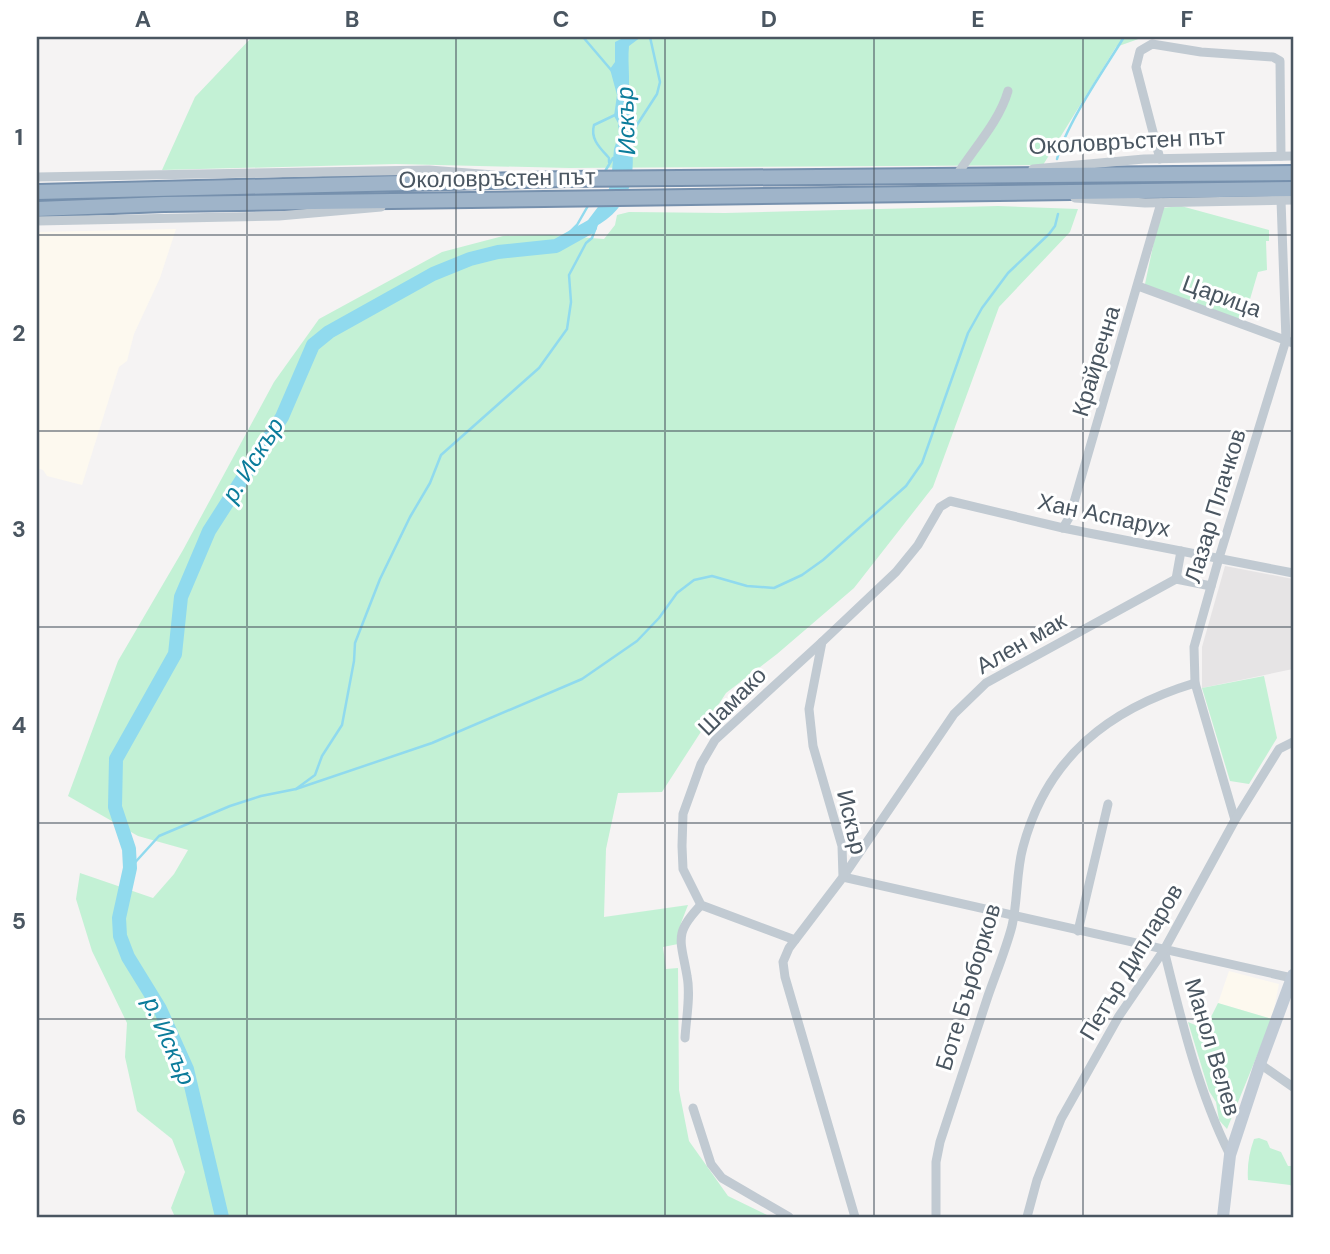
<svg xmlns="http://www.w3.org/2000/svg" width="1330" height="1254" viewBox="0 0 1330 1254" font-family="'DM Sans',sans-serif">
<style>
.commercial{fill:#fdf9ef}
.education{fill:#e6e4e5}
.green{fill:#c3f1d5}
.water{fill:#90daee}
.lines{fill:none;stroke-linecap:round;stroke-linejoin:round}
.stream{stroke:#90daee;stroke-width:2.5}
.river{stroke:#90daee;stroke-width:14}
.trunk-casing{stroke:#7690ad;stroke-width:18}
.minor{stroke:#c1cad2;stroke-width:9}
.secondary{stroke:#c1cbd6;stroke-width:12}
.trunk{stroke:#9fb4c9;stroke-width:14}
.grid{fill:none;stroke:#4a5661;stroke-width:2;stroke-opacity:0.55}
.labels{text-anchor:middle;stroke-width:6;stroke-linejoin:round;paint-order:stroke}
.street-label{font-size:23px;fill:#4a5661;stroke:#fff}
.water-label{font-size:24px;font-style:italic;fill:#0c7c9b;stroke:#fff}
.neatline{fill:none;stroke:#4a5661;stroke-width:2.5}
.grid-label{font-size:23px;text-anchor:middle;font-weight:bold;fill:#4a5661}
</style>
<rect width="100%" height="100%" fill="#f5f3f3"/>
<g class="commercial">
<path d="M176 229 160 278 134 334 127 361 119 367 82 485 47 476 43 470 37 468V232Z"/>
<path d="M1229 971 1279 984 1272 1019 1218 1003Z"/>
</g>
<path class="education" d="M1225 566 1293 579V669L1202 688V647Z"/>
<g class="green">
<path d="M252 37H1144L1116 47 1043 165 569 168 396 164 162 170 195 97Z"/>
<path d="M998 206 1078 209 1070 232 999 307 933 487 854 588 777 654 726 693 662 792 618 793 606 849 604 917 688 905 681 923 678 944 663 947 666 969 678 968 679 1090 689 1141 728 1196 771 1217H175L171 1208 185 1172 172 1139 137 1111 125 1057 127 1023 92 951 76 899 80 873 153 898 174 874 188 850 138 836 68 796 118 661 183 550 274 382 319 319 442 252 503 236 551 235 604 239 615 225 617 215 629 212 725 213Z"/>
<path d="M1181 206 1269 230V241H1266L1267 270 1258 272 1248 306 1242 310 1239 319 1147 287 1145 284 1161 208Z"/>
<path d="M1264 676 1277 738 1249 784 1230 781 1202 688Z"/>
<path d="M1218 1003 1272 1019 1227 1129 1219 1120 1216 1102 1209 1091 1188 1022 1205 1029Z"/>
<path d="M1259 1138 1267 1141 1270 1148 1281 1152 1288 1166H1293V1187L1290 1185 1248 1180C1247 1166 1249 1153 1254 1139Z"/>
</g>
<path class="water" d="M625 37H641L629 46C627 65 632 86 626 104 632 114 629 124 631 136 638 188 626 216 576 236L607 195 611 182 614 149 619 134 618 123 614 116 617 95 610 69 615 62V42Z"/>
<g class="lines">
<g class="stream">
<path d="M583 37 612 71"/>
<path d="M630 140 633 131 657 94 660 82 650 37"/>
<path d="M1057 159C1067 122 1104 70 1124 37"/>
<path d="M609 162V158C600 148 590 139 594 125L615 115"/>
<path d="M604 173 613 158"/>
<path d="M556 246 577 225 589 204"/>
<path d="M296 789 432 743 582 679 637 641 659 618 677 593 694 580 712 576 747 586 774 588 802 575 823 560 906 486 922 463 968 333 982 308 1008 273 1049 234 1055 226 1058 214"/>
<path d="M130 868 159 836 230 806 261 796 296 789 315 775 322 756 342 725 354 661 355 643 380 579 410 517 430 483 441 455 539 368 567 329 571 302 569 275 586 243 592 238 597 224"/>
</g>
<path class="river" d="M222 1217 187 1069 160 1009 128 957 120 936 119 918 130 868 129 849 115 807 116 759 175 654 181 597 209 531 282 417 313 345 329 332 433 274 470 259 498 252 556 246 590 227"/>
<g class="trunk-casing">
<g id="trunk">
<path d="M37 192 566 179 1293 173"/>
<path d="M37 209 164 204 1293 189"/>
</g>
</g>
<g class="minor">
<path d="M1160 159 1136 67 1140 51 1152 44 1201 52 1273 57 1280 61 1281 156"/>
<path d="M1033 169 1144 159 1293 156"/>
<path d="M957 175C974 148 999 122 1008 91"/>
<path d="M37 177 429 170 494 175"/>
<path d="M1075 198 1145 203 1293 200"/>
<path d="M37 221 279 216 381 207"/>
<path d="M1138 286 1293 343"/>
<path d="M1063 528 1070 516 1161 203"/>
<path d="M1176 579 986 683 954 714 843 877 1292 978"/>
<path d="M1176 579 1211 586"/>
<path d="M1176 579 1181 551"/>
<path d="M1235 820 1195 683 1194 647 1219 558 1286 340 1281 200"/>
<path d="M1078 931 1108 804"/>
<path d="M795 940 701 905 683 869 682 846 683 814 701 764 715 740 822 642"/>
<path d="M1164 950C1181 1019 1198 1091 1230 1155"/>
<path d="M685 1038C686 1019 691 995 687 976 681 940 673 934 701 905"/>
<path d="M1260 1064 1293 1087"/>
<path d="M693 1108 711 1164 722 1178 789 1217"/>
<path d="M855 1217 785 977 783 962 789 948 843 877 842 846 813 746 809 709 822 642 896 572 918 545 940 507 950 501 1063 528 1293 573"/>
<path d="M936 1217V1162L940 1142C956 1094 972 1045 988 996 996 973 1006 949 1012 926 1018 900 1016 872 1023 847 1047 757 1109 709 1195 683"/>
<path d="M1027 1217 1037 1180 1061 1119 1119 1016 1164 950 1235 820 1279 749 1293 742"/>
</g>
<path class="secondary" d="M1223 1217 1230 1155 1260 1064 1293 975"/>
<use href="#trunk" class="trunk"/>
</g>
<path class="grid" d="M247 37V1217M456 37V1217M665 37V1217M874 37V1217M1083 37V1217M37 235H1293M37 431H1293M37 627H1293M37 823H1293M37 1019H1293"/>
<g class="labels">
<g class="street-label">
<text transform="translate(1127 141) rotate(-3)" y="8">Околовръстен път</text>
<text transform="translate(497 178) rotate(-1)" y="8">Околовръстен път</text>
<text transform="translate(1222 296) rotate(20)" y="8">Царица</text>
<text transform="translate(1096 361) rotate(-73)" y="8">Крайречна</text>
<text transform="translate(1215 506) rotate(-73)" y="8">Лазар Плачков</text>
<text transform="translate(1104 515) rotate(12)" y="8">Хан Аспарух</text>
<text transform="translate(1021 643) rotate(-30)" y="8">Ален мак</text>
<text transform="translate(732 701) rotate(-45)" y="8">Шамако</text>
<text transform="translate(852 822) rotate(77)" y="8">Искър</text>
<text transform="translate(1131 962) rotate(-59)" y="8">Петър Дипларов</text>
<text transform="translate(968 987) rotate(-73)" y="8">Боте Бърборков</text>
<text transform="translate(1213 1047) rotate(73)" y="8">Манол Велев</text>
</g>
<g class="water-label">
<text transform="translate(626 121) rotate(-92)" y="8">Искър</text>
<text transform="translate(253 460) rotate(-58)" y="8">р. Искър</text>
<text transform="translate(169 1041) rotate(66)" y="8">р. Искър</text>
</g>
</g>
<rect width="1330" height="1254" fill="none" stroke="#ffffff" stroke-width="77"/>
<rect x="38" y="38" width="1254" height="1178" class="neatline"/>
<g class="grid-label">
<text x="143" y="27">A</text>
<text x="352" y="27">B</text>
<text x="561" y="27">C</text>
<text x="769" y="27">D</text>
<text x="978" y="27">E</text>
<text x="1187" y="27">F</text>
<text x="19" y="145">1</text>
<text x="19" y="341">2</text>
<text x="19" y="537">3</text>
<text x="19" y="733">4</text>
<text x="19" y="929">5</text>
<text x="19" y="1125">6</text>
</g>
</svg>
